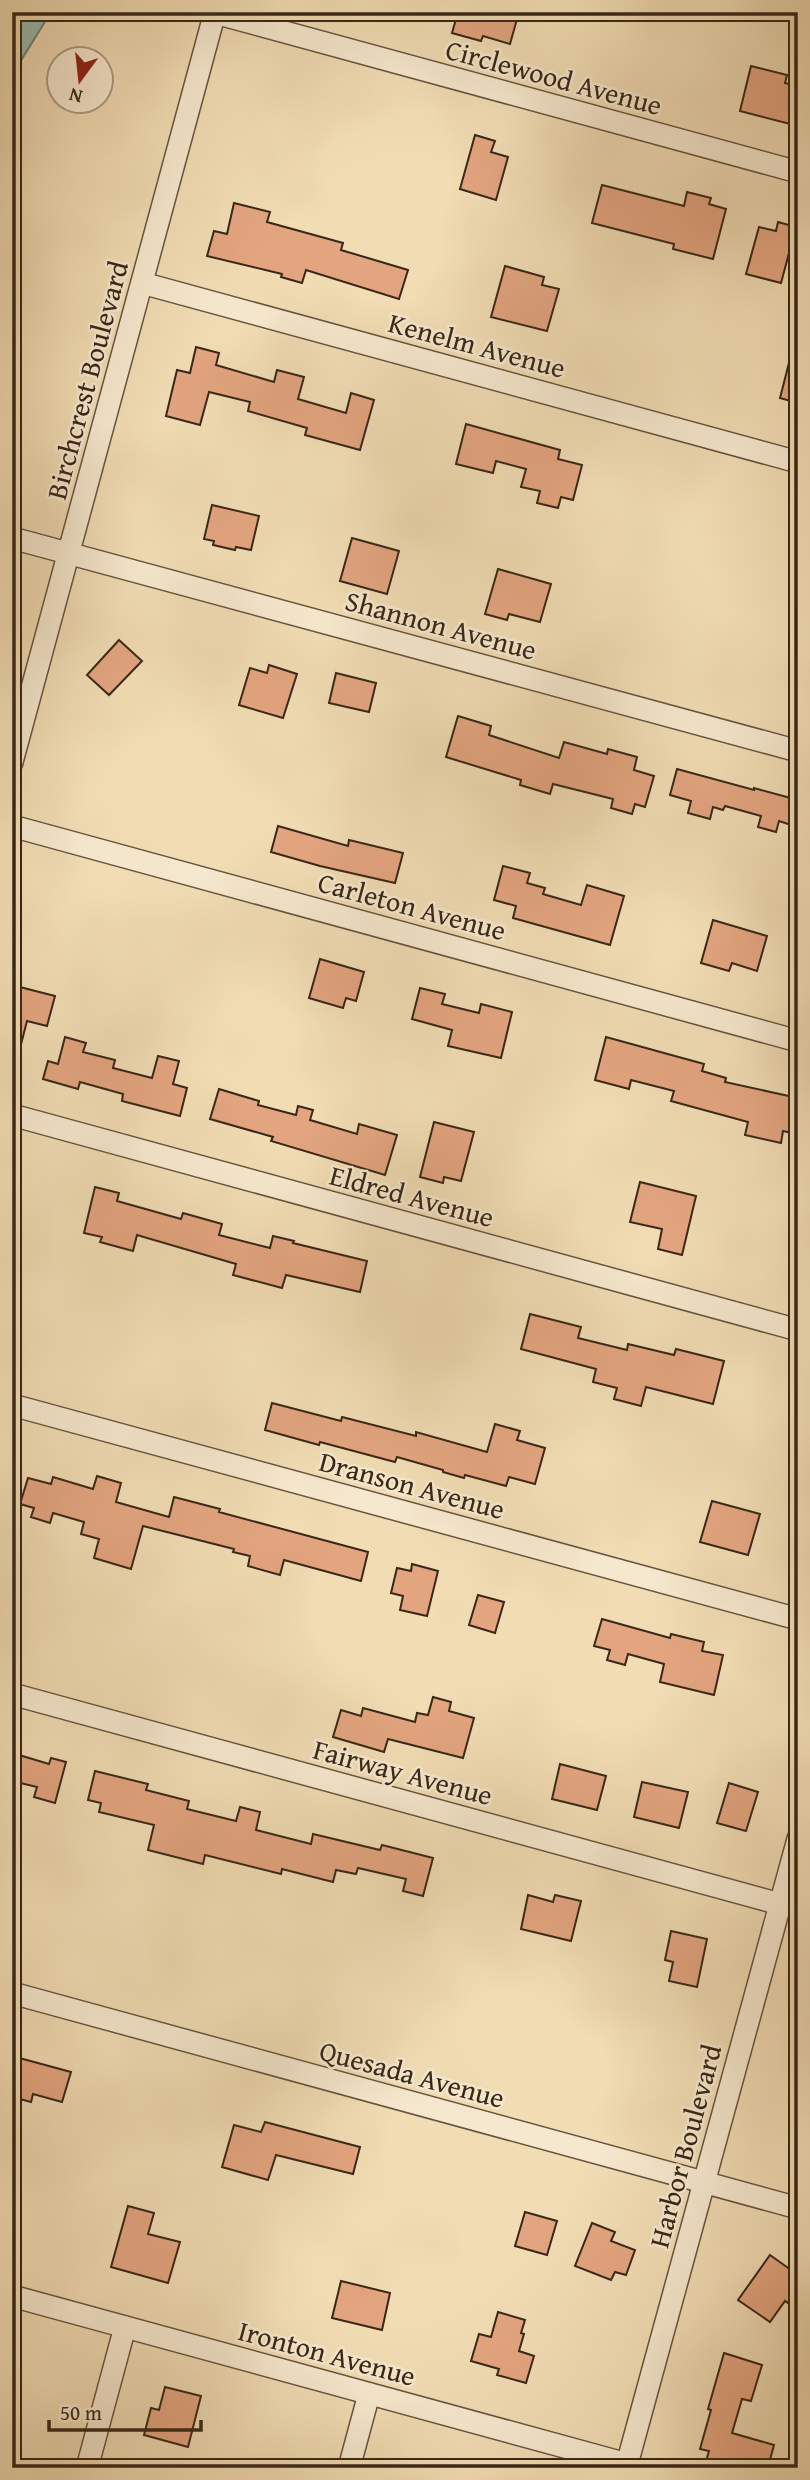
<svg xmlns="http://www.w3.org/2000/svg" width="810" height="2480" viewBox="0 0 810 2480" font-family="'Gentium Book Plus',serif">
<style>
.water{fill:#9bbbb1;stroke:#748073;stroke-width:2}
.building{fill:#e3a580;stroke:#392717;stroke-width:2}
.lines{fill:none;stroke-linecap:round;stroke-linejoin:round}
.minor-casing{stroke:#67543e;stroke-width:24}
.minor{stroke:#f6e8ce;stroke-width:21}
.labels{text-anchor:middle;stroke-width:5;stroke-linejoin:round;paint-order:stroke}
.street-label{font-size:28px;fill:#392717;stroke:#f6e8ce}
</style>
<rect width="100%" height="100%" fill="#f1dcb4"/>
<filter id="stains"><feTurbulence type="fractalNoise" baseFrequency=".00286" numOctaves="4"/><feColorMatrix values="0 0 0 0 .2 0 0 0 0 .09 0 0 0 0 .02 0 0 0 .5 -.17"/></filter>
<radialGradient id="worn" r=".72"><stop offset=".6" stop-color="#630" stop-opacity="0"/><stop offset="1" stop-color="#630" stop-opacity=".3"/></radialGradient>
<path class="water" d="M12 12H51L12 75Z"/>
<g class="building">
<path d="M458 12H519L510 44 483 36 481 41 452 33Z"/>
<path d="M751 66 787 75 785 83 798 86V126L740 111Z"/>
<path d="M475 135 495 141 491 152 508 157 496 200 460 189Z"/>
<path d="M602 185 684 206 687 192 711 198 709 204 726 209 713 259 673 249 674 244 592 223Z"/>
<path d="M234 203 270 212 267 222 343 243 341 250 408 270 399 299 306 270 302 283 281 277 282 274 207 256 214 231 227 234Z"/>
<path d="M778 222 796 227 781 283 746 274 759 227 776 231Z"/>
<path d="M505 266 544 277 542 285 559 289 547 331 491 317Z"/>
<path d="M196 347 219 353 216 365 274 382 277 370 304 377 298 399 346 413 351 393 374 400 360 450 305 435 307 428 248 411 250 402 209 392 200 425 166 416 177 370 190 373Z"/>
<path d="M792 351H798V403L780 398Z"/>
<path d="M466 424 560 450 558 459 582 465 573 500 561 497 558 508 537 503 540 491 521 487 526 469 496 461 493 473 456 464Z"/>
<path d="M212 505 259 516 251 550 236 547 235 550 213 545 214 541 204 539Z"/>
<path d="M352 538 399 551 387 594 340 581Z"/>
<path d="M498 569 551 584 540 622 509 614 507 620 485 614Z"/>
<path d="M119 640 142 661 109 695 87 675Z"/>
<path d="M269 665 297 674 283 718 239 705 250 668 267 673Z"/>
<path d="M336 673 376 683 369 712 329 703Z"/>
<path d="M458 716 491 726 489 735 559 758 564 742 607 754 608 749 637 757 634 770 654 776 645 807 635 804 632 814 611 808 613 799 553 784 550 794 520 785 521 780 446 757Z"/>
<path d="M677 769 754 790V788L798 800 791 825 779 821 776 832 758 827 761 816 725 806 723 810 713 807 710 819 688 813 691 801 670 795Z"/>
<path d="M278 826 348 846 349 840 403 853 395 883 320 866 271 852Z"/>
<path d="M503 866 530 873 527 883 545 888 543 894 581 905 587 885 624 896 610 945 513 918 516 906 494 900Z"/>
<path d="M713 920 767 936 757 971 732 963 729 971 701 963Z"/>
<path d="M320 959 364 972 356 1001 346 998 343 1008 309 998Z"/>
<path d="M12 985 55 996 47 1026 27 1021 18 1056 12 1055Z"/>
<path d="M420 988 445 994 442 1004 479 1013 481 1004 512 1012 501 1058 448 1046 452 1030 412 1019Z"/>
<path d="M65 1037 86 1043 83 1052 115 1060 113 1068 152 1078 158 1056 179 1061 173 1084 187 1088 180 1116 122 1101 123 1094 80 1082 78 1089 43 1079 48 1061 58 1064Z"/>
<path d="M606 1037 704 1064 702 1071 726 1078 725 1082 798 1098 792 1133 783 1131 781 1143 745 1135 748 1122 671 1101 674 1091 631 1080 629 1089 595 1080Z"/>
<path d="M219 1089 259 1101 258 1105 296 1115 298 1106 313 1110 310 1120 357 1134 359 1124 397 1135 385 1175 271 1141 273 1137 210 1119Z"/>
<path d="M434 1122 474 1132 461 1181 444 1177 443 1183 420 1177Z"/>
<path d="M640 1182 696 1196 682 1255 658 1249 662 1229 630 1222Z"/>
<path d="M95 1187 119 1193 117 1201 181 1219 183 1213 222 1224 219 1235 270 1248 273 1236 294 1241 293 1243 367 1261 360 1292 286 1275 282 1288 233 1275 236 1264 137 1235 133 1251 100 1242 102 1237 84 1233Z"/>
<path d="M530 1314 581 1327 578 1338 627 1350 628 1344 674 1355 676 1349 724 1361 713 1404 646 1387 641 1406 614 1399 617 1388 593 1382 596 1369 521 1349Z"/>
<path d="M272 1403 341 1421 342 1417 416 1436V1432L487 1452 495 1424 520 1431 517 1440 545 1448 535 1484 509 1477 506 1486 465 1475 464 1478 443 1472V1470L397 1457 395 1462 320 1442 319 1445 265 1430Z"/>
<path d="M97 1476 121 1483 116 1502 169 1517 174 1497 220 1509 219 1512 368 1552 361 1581 284 1560 280 1575 248 1566 250 1556 233 1552 234 1549 143 1526 131 1569 94 1558 99 1539 81 1534 84 1522 53 1513 50 1523 31 1517 34 1508 20 1504 28 1478 51 1484 53 1477 93 1489Z"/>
<path d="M712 1501 760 1514 748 1555 700 1542Z"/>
<path d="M412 1564 438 1571 427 1616 400 1610 403 1596 391 1593 397 1568 411 1571Z"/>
<path d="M478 1595 504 1602 495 1633 469 1625Z"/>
<path d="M602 1619 670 1638 671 1634 704 1642 702 1651 723 1655 714 1695 660 1682 664 1664 628 1654 625 1665 607 1660 610 1650 594 1646Z"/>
<path d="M433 1697 451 1702 449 1711 474 1718 463 1758 388 1739 384 1752 333 1737 341 1710 361 1716 363 1708 415 1722 417 1713 428 1715Z"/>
<path d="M19 1755 49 1764 51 1758 66 1762 55 1803 34 1797 37 1787 12 1781Z"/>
<path d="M560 1764 606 1776 597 1810 552 1799Z"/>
<path d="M95 1771 148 1784 146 1790 189 1801 187 1809 236 1821 240 1807 260 1812 256 1830 311 1844 313 1834 380 1850 382 1845 433 1858 423 1896 403 1891 406 1879 358 1868 356 1874 336 1870 333 1882 282 1869 281 1874 205 1855 203 1864 148 1850 154 1825 99 1812 101 1803 88 1800Z"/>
<path d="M642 1782 688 1792 679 1828 634 1817Z"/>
<path d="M729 1783 758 1792 746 1831 717 1823Z"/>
<path d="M528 1895 553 1902 555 1895 581 1901 571 1941 521 1929Z"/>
<path d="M671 1931 707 1939 697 1987 669 1981 673 1962 665 1960Z"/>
<path d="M12 2056 71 2072 62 2102 33 2094 31 2102 12 2097Z"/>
<path d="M265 2122 360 2147 353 2174 276 2155 268 2180 222 2167 234 2125 261 2132Z"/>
<path d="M128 2206 154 2213 148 2234 180 2242 168 2283 111 2267Z"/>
<path d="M525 2212 557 2221 547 2255 515 2246Z"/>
<path d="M592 2223 615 2232 611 2241 635 2250 626 2275 615 2272 611 2280 575 2266Z"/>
<path d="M770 2255 798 2275V2310L785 2301 770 2322 738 2300Z"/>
<path d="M341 2281 390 2293 382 2330 332 2318Z"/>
<path d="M498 2312 525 2320 521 2333 524 2334 519 2351 534 2356 526 2383 497 2375 499 2369 471 2361 479 2334 491 2337Z"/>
<path d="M724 2353 762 2365 751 2401 742 2399 732 2433 774 2445 768 2467 748 2462 746 2468H704L709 2451 700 2449 711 2410 708 2409Z"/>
<path d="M165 2387 201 2396 188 2447 144 2435 151 2408 159 2410Z"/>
</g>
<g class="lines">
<g class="minor-casing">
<g id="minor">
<path d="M215 13 798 172"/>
<path d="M142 283 798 462"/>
<path d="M12 538 798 751"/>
<path d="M12 762 215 12"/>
<path d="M12 826 798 1041"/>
<path d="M12 1115 798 1330"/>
<path d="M12 1405 798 1619"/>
<path d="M12 1694 780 1904"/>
<path d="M12 1993 798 2208"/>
<path d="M12 2296 627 2464"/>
<path d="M87 2468 125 2327"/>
<path d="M349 2468 369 2394"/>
<path d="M626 2468 798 1839"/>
</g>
</g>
<use href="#minor" class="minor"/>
</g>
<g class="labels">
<g class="street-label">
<text transform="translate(554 77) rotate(15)" y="10">Circlewood Avenue</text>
<text transform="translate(477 345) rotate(15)" y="10">Kenelm Avenue</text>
<text transform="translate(87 380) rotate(-75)" y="10">Birchcrest Boulevard</text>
<text transform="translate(441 625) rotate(15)" y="10">Shannon Avenue</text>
<text transform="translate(412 906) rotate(15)" y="10">Carleton Avenue</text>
<text transform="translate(412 1196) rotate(15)" y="10">Eldred Avenue</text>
<text transform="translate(412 1485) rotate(15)" y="10">Dranson Avenue</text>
<text transform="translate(403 1772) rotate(15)" y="10">Fairway Avenue</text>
<text transform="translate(412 2074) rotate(15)" y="10">Quesada Avenue</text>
<text transform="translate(685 2146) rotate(-75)" y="10">Harbor Boulevard</text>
<text transform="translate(327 2353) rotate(15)" y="10">Ironton Avenue</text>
</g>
</g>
<rect width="810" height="2480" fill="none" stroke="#f1dcb4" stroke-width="42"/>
<rect x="14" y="14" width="782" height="2452" fill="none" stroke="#392717" stroke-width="3.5"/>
<rect x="21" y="21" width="768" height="2438" fill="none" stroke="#392717" stroke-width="2"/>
<g transform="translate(80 80) rotate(195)"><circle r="33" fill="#f6e8ce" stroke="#aa9b85" stroke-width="2"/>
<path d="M0-5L12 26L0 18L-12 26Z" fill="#8f2418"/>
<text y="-10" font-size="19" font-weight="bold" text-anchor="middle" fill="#392717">N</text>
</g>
<path d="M49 2420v10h152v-10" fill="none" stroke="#392717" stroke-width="3.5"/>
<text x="60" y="2420" font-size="21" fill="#392717" stroke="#f6e8ce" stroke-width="5" paint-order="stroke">50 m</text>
<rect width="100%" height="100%" filter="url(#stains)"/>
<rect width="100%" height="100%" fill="url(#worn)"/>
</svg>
